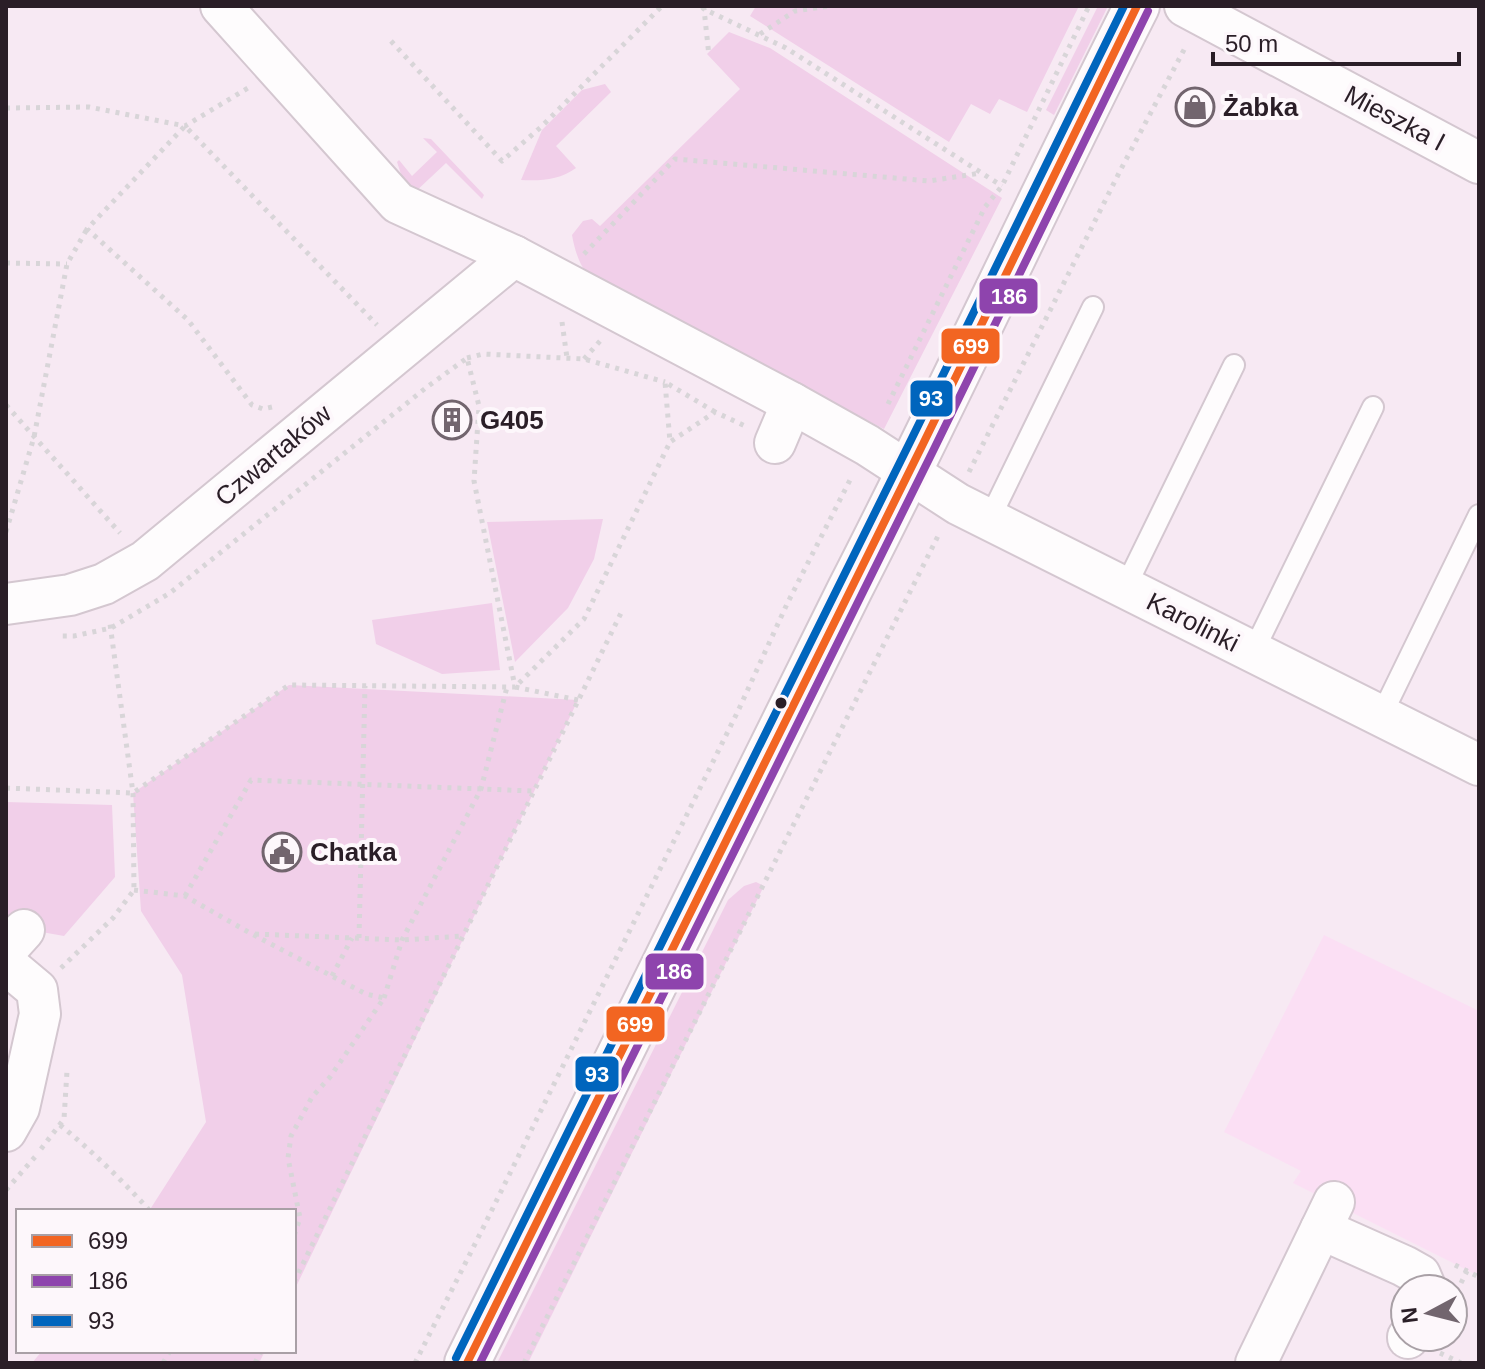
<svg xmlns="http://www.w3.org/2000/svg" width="1485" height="1369" viewBox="0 0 1485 1369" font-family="Helvetica,sans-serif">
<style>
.built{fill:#fbdff4}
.green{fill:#f1cfe9}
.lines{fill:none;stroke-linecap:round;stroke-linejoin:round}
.service-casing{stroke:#d4c7d0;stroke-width:24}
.minor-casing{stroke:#d4c7d0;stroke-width:44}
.tertiary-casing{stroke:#d4c7d0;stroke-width:48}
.path{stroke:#d8d5d8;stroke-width:5;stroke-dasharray:4 6;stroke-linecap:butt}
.service{stroke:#fefcfd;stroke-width:20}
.minor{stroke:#fefcfd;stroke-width:40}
.tertiary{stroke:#fefcfd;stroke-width:44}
.bus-1-casing{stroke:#fdf7fb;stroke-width:14}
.bus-2-casing{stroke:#fdf7fb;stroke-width:14}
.bus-3-casing{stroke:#fdf7fb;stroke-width:14}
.bus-1{stroke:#f26522;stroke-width:8}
.bus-2{stroke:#8e44ad;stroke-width:8}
.bus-3{stroke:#0065bd;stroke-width:8}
.bus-dot{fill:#2a1e27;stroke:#fdf7fb;stroke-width:3}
.labels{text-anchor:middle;stroke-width:8;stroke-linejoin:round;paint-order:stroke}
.poi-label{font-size:26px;font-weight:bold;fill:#2a1e27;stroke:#fdf7fb;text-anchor:start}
.street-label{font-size:26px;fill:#2a1e27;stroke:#fdf7fb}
.line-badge{stroke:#fdf7fb;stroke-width:3}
.badge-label{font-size:22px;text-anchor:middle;font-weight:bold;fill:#fff}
</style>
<rect width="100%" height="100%" fill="#f7e9f3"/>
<path class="built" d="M1324 935 1479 1011V1276L1293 1183 1301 1171 1224 1132Z"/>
<g class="green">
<path d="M756 6H1079L1027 112 999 99 990 114 971 104 949 142 750 16Z"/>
<path d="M1098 6H1108L1054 115 1046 110Z"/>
<path d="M729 32 770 48 1002 198 884 429 592 280C580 267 575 252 572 235L583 221 592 219 600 226 740 89 707 54Z"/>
<path d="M605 84 611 92 556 146 576 168C560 180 541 181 521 180L542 130 582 90Z"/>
<path d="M423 138 431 139 484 195 482 199 446 163 414 193 401 174 397 162 399 160 412 176 437 152Z"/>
<path d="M603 519 594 559 568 608 515 662 487 522Z"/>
<path d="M492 603 500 670 442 674 376 644 372 620Z"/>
<path d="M289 685 578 700 294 1291V1211H149L206 1122 182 975 141 911 133 793Z"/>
<path d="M6 802 112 805 115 877 64 936 8 926 6 927Z"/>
<path d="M756 882 764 886 528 1363H497L728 900 744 886Z"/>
<path d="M42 1351H265L259 1363H32Z"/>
</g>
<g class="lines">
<g class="service-casing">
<g id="service">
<path d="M989 520 1093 307"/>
<path d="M1125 588 1234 365"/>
<path d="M1253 652 1373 407"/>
<path d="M1381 716 1479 515"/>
</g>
</g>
<g class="minor-casing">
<g id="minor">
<path d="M221 6 398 203 514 256 792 403 867 445 958 504 1479 765"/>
<path d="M1185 6 1479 163"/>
<path d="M775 443 792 403"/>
<path d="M6 604 70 595 104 584 145 561 514 256"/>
<path d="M6 950 24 930"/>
<path d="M6 964 37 990 40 1014 19 1108 6 1131"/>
<path d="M1321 1229 1404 1266 1420 1275 1426 1289"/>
<path d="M1408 1338V1337"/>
<path d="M1256 1363 1334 1202"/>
</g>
</g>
<g class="tertiary-casing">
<path id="tertiary" d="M467 1363 850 589C949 396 1039 199 1137 6"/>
</g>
<g class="path">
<path d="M703 6 704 9 786 48 1002 186"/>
<path d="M702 7 704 9 709 56"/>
<path d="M760 34 795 11 829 6"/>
<path d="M391 41 502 161 541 127 662 6"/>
<path d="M6 108 89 107 185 126 248 88"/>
<path d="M584 254 675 159 929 181 981 173"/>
<path d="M6 263 67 264"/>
<path d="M562 322 567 358"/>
<path d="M467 358 483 354 584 359 665 382"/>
<path d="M584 359 600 341"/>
<path d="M888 404 985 207 1002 186 1089 6"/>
<path d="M6 405 120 533"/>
<path d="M272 407 263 409 252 405 188 320 87 229 185 126 377 325"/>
<path d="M715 412 665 382 670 442 715 412 745 426"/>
<path d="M969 472 1121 169 1186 46"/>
<path d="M6 532 34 437 67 264 87 229"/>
<path d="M578 700 515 687 584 619 670 442"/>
<path d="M6 788 133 793 289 685 515 687 474 481 479 406 467 358 427 387 170 593 111 628 74 636H58"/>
<path d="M134 890 185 896 250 933 366 994 384 998 330 1077 312 1097 291 1136 288 1158 300 1218 294 1236"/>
<path d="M185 896 251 780 533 791"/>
<path d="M255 934 402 940 463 936"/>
<path d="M359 938 365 686"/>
<path d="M61 968 113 918 134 890 133 793 110 624"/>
<path d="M332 976 352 938"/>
<path d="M384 998 402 940 481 789 507 687"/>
<path d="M60 1125C92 1151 122 1180 150 1211"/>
<path d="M41 1149 64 1119 67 1071"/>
<path d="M6 1190 35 1157"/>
<path d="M1455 1265 1467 1271"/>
<path d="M294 1282 622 611"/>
<path d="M1461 1283 1467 1271 1479 1277"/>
<path d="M1440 1353 1461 1363"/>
<path d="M163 1363 170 1351"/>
<path d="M255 1363 261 1351"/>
<path d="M415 1363 482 1230 738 711 787 604 851 478"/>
<path d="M524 1363 940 532"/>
</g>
<use href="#service" class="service"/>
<use href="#minor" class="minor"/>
<use href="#tertiary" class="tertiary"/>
<g class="bus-1-casing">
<path id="bus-1" d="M467 1363 923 444 1137 6"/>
</g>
<g class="bus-2-casing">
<path id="bus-2" d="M480 1363 934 449 1148 11"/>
</g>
<g class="bus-3-casing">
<path id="bus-3" d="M456 1358 912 438 1124 6"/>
</g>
<use href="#bus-1" class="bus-1"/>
<use href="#bus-2" class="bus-2"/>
<use href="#bus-3" class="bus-3"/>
</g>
<defs>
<g id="shop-ring" transform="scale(2)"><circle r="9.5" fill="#fdf7fb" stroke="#72656e" stroke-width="1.5"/><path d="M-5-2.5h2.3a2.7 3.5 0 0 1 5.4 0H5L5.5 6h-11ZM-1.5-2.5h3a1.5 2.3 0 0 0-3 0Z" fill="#72656e"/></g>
<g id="building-ring" transform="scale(2)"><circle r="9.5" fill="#fdf7fb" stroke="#72656e" stroke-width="1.5"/><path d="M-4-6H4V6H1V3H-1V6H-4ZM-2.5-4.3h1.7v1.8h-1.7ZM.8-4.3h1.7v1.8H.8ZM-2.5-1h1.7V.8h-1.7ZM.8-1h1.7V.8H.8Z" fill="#72656e"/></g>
<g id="civic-ring" transform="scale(2)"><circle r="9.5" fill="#fdf7fb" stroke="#72656e" stroke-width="1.5"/><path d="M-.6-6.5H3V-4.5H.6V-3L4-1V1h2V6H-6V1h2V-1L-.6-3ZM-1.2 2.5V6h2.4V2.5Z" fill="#72656e"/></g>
</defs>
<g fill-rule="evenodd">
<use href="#shop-ring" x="1195" y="107"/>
<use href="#building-ring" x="452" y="420"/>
<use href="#civic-ring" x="282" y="852"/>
</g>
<circle class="bus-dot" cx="781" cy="703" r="7"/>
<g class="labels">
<g class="poi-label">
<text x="1223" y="116">Żabka</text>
<text x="480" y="429">G405</text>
<text x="310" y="861">Chatka</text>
</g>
<g class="street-label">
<text transform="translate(1395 118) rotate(28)" y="9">Mieszka I</text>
<text transform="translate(273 455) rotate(-40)" y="9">Czwartaków</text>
<text transform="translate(1193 622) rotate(27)" y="9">Karolinki</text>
</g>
</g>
<g class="line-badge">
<rect x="978" y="277" width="61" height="38" rx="8" fill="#8e44ad"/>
<rect x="940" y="327" width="61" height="38" rx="8" fill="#f26522"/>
<rect x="909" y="379" width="45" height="39" rx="8" fill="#0065bd"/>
<rect x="644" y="952" width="61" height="39" rx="8" fill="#8e44ad"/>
<rect x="605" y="1005" width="61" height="38" rx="8" fill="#f26522"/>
<rect x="574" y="1055" width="46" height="38" rx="8" fill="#0065bd"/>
</g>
<g class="badge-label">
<text x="1009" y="304">186</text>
<text x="971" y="354">699</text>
<text x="931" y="406">93</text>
<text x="674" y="979">186</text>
<text x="635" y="1032">699</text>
<text x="597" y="1082">93</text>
</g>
<rect width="1485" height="1369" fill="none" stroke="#2a1e27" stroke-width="16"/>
<rect x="16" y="1209" width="280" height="144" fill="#fdf7fb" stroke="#a9a0a6" stroke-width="2"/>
<rect x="32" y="1235" width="40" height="12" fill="#f26522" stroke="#a9a0a6" stroke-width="2"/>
<text x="88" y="1249" font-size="24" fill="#2a1e27">699</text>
<rect x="32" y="1275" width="40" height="12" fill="#8e44ad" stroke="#a9a0a6" stroke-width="2"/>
<text x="88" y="1289" font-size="24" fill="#2a1e27">186</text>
<rect x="32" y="1315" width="40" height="12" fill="#0065bd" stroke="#a9a0a6" stroke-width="2"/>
<text x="88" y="1329" font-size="24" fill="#2a1e27">93</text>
<g transform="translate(1429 1313) rotate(263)"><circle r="38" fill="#fdf7fb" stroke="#a9a0a6" stroke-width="2"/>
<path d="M0-6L14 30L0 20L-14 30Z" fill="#72656e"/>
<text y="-12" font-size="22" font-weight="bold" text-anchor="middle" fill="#2a1e27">N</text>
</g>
<path d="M1213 52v12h246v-12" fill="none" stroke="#2a1e27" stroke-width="4"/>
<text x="1225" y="52" font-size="24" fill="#2a1e27" stroke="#fdf7fb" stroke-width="6" paint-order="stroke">50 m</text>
</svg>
